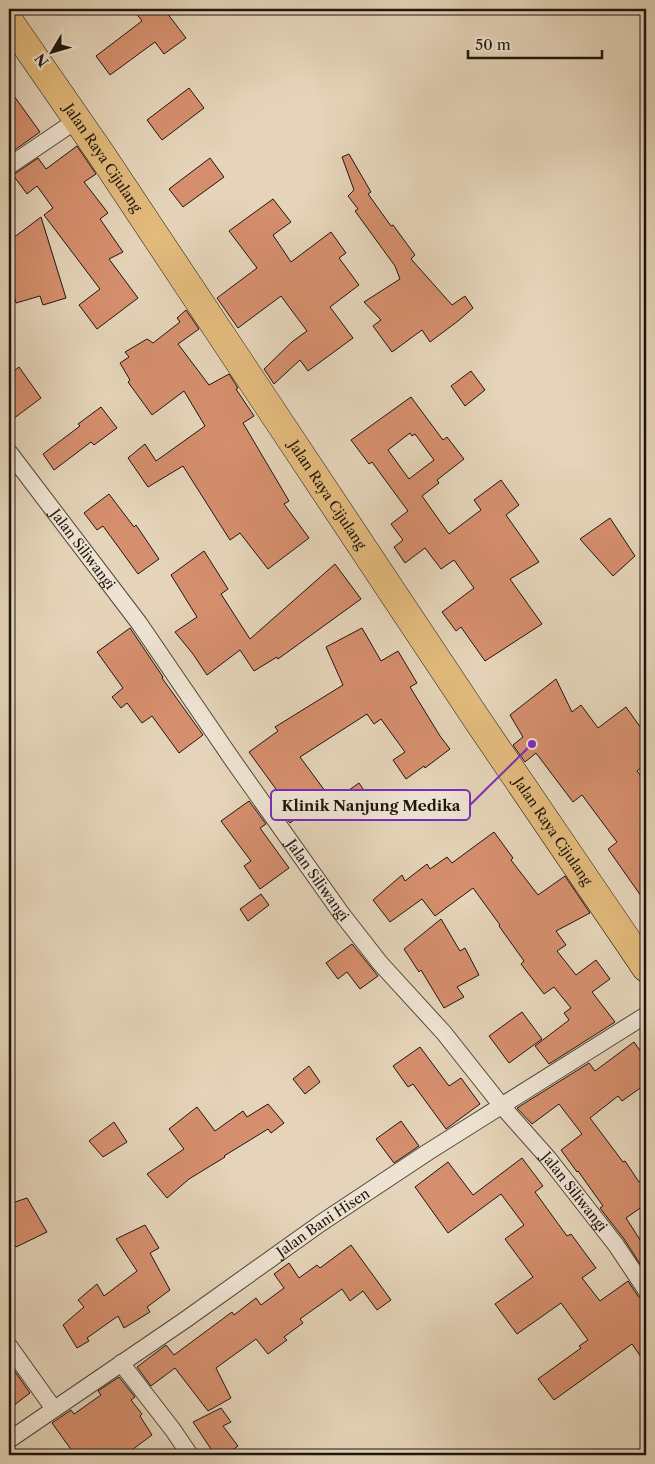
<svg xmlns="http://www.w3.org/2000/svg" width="655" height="1464" viewBox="0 0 655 1464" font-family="'Libre Caslon Text',serif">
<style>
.building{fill:#d68f6e;stroke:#1e150e;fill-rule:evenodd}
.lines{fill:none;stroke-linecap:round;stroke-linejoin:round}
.street-casing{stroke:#504539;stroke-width:18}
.highway-casing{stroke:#1e150e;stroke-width:29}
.street{stroke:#eee3d2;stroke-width:16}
.highway{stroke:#e2ba7c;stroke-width:28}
.labels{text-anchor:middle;stroke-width:4.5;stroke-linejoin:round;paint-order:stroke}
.street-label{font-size:14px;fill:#1e150e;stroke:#eee3d2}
.leader{fill:none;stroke:#7b2cbf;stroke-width:2}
.callout-dot{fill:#7b2cbf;stroke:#eee3d2;stroke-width:2}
.callout{fill:#eee3d2;stroke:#7b2cbf;stroke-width:2}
.callout-label{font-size:15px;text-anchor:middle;font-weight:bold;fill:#1e150e}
</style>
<rect width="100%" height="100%" fill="#e5d4b9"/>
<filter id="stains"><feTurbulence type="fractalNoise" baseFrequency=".004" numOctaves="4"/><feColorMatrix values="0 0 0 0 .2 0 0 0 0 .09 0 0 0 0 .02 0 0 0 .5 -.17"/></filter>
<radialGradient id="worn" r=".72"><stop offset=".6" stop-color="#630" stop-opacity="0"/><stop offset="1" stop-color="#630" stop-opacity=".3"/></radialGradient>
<g class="building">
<path d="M133 9H164L186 38 164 54 155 42 110 75 96 56 142 21Z"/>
<path d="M189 88 204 108 162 140 147 120Z"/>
<path d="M9 89 40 132 9 154Z"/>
<path d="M77 146 96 174 84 182 108 213 100 219 123 252 109 259 138 298 97 329 79 305 100 289 44 215 53 208 37 186 27 194 13 175 38 158 46 169Z"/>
<path d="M349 154 371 192 368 194 391 226 393 225 415 255 411 259 452 305 465 296 473 308 458 321 430 342 422 330 392 352 373 326 381 320 364 302 400 279 395 266 355 211 358 209 348 196 354 190 342 157Z"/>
<path d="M210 158 224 177 183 207 169 189Z"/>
<path d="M273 199 291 222 273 235 291 262 331 232 346 253 339 258 359 285 330 307 353 338 308 371 300 360 274 384 264 369 293 341 307 331 281 296 238 328 217 298 257 268 229 231Z"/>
<path d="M41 217 66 298 43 305 40 296 16 303 9 276V241Z"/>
<path d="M186 310 199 329 178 344 209 385 229 374 238 388 236 389 254 416 243 423 289 501 284 504 309 538 268 569 240 533 230 540 183 466 148 487 128 458 145 444 156 461 205 426 184 391 152 415 128 382 130 380 120 363 129 357 125 352 147 339 153 343 180 322 177 318Z"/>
<path d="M19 367 41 398 9 422V375Z"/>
<path d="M471 371 485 390 465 406 451 386Z"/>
<path d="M411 397 443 440 447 437 464 459 437 480 439 483 422 496 449 534 481 510 474 500 501 480 519 505 506 515 539 562 510 579 542 624 485 661 461 627 456 631 442 612 474 588 454 560 441 569 425 548 405 563 394 547 403 540 391 524 408 511 372 462 369 464 351 440ZM410 433 412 436 415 434 434 460 409 479 388 450Z"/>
<path d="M101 407 117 428 94 445 91 442 54 470 43 454 80 426 78 424Z"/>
<path d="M109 494 134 527 136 525 159 559 138 574 103 526 97 530 84 513Z"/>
<path d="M610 518 635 556 613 576 580 539Z"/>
<path d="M204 551 228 589 221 594 250 639 335 564 361 599 278 659 277 657 254 671 240 650 207 675 193 654 175 632 197 617 171 575Z"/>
<path d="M130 628 163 677 162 678 203 735 179 753 152 716 142 723 127 703 121 708 112 697 123 688 97 652Z"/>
<path d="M362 628 381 661 398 651 417 683 410 687 440 736 450 749 425 768 424 766 406 779 393 760 405 752 381 719 374 724 367 714 300 757 328 795 290 823 274 802 281 796 249 752 278 731 275 727 343 685 326 647Z"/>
<path d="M556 679 572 712 581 705 598 728 626 707 646 735V764L637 771 646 783V903L608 849 617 842 582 795 573 802 536 753 525 762 513 745 523 737 510 715Z"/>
<path d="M359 783 372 802 356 812 345 793Z"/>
<path d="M249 801 266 824 260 828 289 868 260 889 244 866 251 861 221 821Z"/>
<path d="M494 832 513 858 511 860 538 895 565 876 590 913 556 931 566 945 557 951 576 975 596 960 610 979 592 992 615 1022 549 1064 535 1046 569 1020 564 1013 571 1008 554 987 544 994 521 964 524 961 499 926 500 925 473 888 435 916 422 899 390 922 373 900 402 875 405 881 427 864 430 869 447 857 452 863Z"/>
<path d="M261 894 269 905 248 921 240 909Z"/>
<path d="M441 919 460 951 465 948 479 975 457 987 464 997 444 1008 421 970 419 972 404 949Z"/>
<path d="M352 944 378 976 360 989 347 972 338 979 326 963Z"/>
<path d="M522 1012 542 1039 509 1063 489 1036Z"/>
<path d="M634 1042 646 1059V1084L622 1101 618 1096 590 1118 623 1162 625 1161 639 1182 646 1177V1204L626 1218 646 1249V1260L640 1264 624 1239 600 1208 603 1206 578 1171 577 1172 561 1150 582 1134 559 1104 532 1124 517 1108 589 1063 595 1071Z"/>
<path d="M420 1047 449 1086 461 1078 480 1104 446 1129 413 1084 408 1087 393 1066Z"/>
<path d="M309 1066 320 1082 305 1094 293 1079Z"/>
<path d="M268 1104 284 1123 271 1133 268 1129 224 1156 225 1157 189 1179 167 1198 147 1174 184 1149 169 1129 197 1107 215 1131 243 1111 247 1117Z"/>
<path d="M401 1121 419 1146 394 1163 376 1139Z"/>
<path d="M114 1122 127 1142 103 1157 89 1141Z"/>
<path d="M522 1158 543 1186 535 1192 567 1236 571 1234 596 1268 582 1278 600 1301 628 1281 638 1296 646 1302V1364L632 1344 554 1400 538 1379 581 1348 579 1346 588 1340 561 1303 517 1334 495 1304 533 1277 505 1239 524 1225 501 1194 448 1233 415 1187 448 1162 473 1195Z"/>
<path d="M27 1198 47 1232 16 1247 9 1238V1204Z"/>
<path d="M145 1225 159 1248 150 1253 170 1290 147 1307 150 1312 124 1328 118 1316 87 1338 89 1341 77 1348 63 1325 84 1307 78 1300 97 1284 104 1296 137 1271 116 1239Z"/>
<path d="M351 1245 391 1300 377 1310 363 1291 350 1301 342 1289 300 1319 303 1323 284 1337 287 1340 268 1354 256 1339 216 1368 231 1398 208 1411 175 1368 151 1386 137 1367 166 1345 174 1355 232 1312 234 1315 256 1298 261 1305 284 1288 274 1274 289 1263 299 1278 317 1265 320 1268Z"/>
<path d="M9 1363 30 1393 9 1409Z"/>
<path d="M119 1377 135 1397 131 1400 142 1414 140 1416 152 1435 125 1455H75L52 1423 71 1410 74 1414 101 1395 98 1391Z"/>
<path d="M221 1408 231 1422 223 1426 238 1446 226 1455H215L193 1422Z"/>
</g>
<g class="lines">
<g class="street-casing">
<g id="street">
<path d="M9 166 77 120"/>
<path id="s1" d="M9 452 139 623 234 762 341 913 380 963 444 1033 501 1105 548 1158 616 1245 646 1290"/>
<path d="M9 1346 54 1409"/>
<path d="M121 1363 173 1430 190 1455"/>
<path id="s2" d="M9 1440 185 1320 321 1223 428 1152 646 1015"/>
</g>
</g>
<g class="highway-casing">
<g id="highway">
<path id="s3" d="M9 21 101 154 478 721 646 968"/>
</g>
</g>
<use href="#street" class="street"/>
<use href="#highway" class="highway"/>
</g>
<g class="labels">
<g class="street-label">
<text dy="5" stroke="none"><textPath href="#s3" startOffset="166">Jalan Raya Cijulang</textPath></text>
<text dy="5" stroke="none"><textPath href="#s3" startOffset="571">Jalan Raya Cijulang</textPath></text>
<text dy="5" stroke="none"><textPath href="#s1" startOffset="122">Jalan Siliwangi</textPath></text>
<text dy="5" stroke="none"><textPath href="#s3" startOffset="976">Jalan Raya Cijulang</textPath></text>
<text dy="5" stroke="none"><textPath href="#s1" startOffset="528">Jalan Siliwangi</textPath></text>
<text dy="5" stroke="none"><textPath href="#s1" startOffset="932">Jalan Siliwangi</textPath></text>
<text dy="5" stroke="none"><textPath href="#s2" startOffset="382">Jalan Bani Hisen</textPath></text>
</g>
</g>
<path class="leader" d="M532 744L470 805"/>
<circle class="callout-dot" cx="532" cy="744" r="5"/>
<rect class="callout" x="271" y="790" width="199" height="30" rx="5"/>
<g class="callout-label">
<text x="371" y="811">Klinik Nanjung Medika</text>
</g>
<rect width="655" height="1464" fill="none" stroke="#e5d4b9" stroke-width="30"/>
<rect x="10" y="10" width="635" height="1444" fill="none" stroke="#1e150e" stroke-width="2.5"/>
<rect x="15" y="15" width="625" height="1434" fill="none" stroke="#1e150e"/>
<g transform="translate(52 52) rotate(232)" stroke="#eee3d2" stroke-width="4" paint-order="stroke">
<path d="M0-4L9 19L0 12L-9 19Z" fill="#1e150e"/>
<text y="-8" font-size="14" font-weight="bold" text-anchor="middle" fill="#1e150e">N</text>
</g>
<path d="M468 50v8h134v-8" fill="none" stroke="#1e150e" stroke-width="2.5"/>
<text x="475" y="50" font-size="15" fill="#1e150e" stroke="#eee3d2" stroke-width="4" paint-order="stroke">50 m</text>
<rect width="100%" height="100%" filter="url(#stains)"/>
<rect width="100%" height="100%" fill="url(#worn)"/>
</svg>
